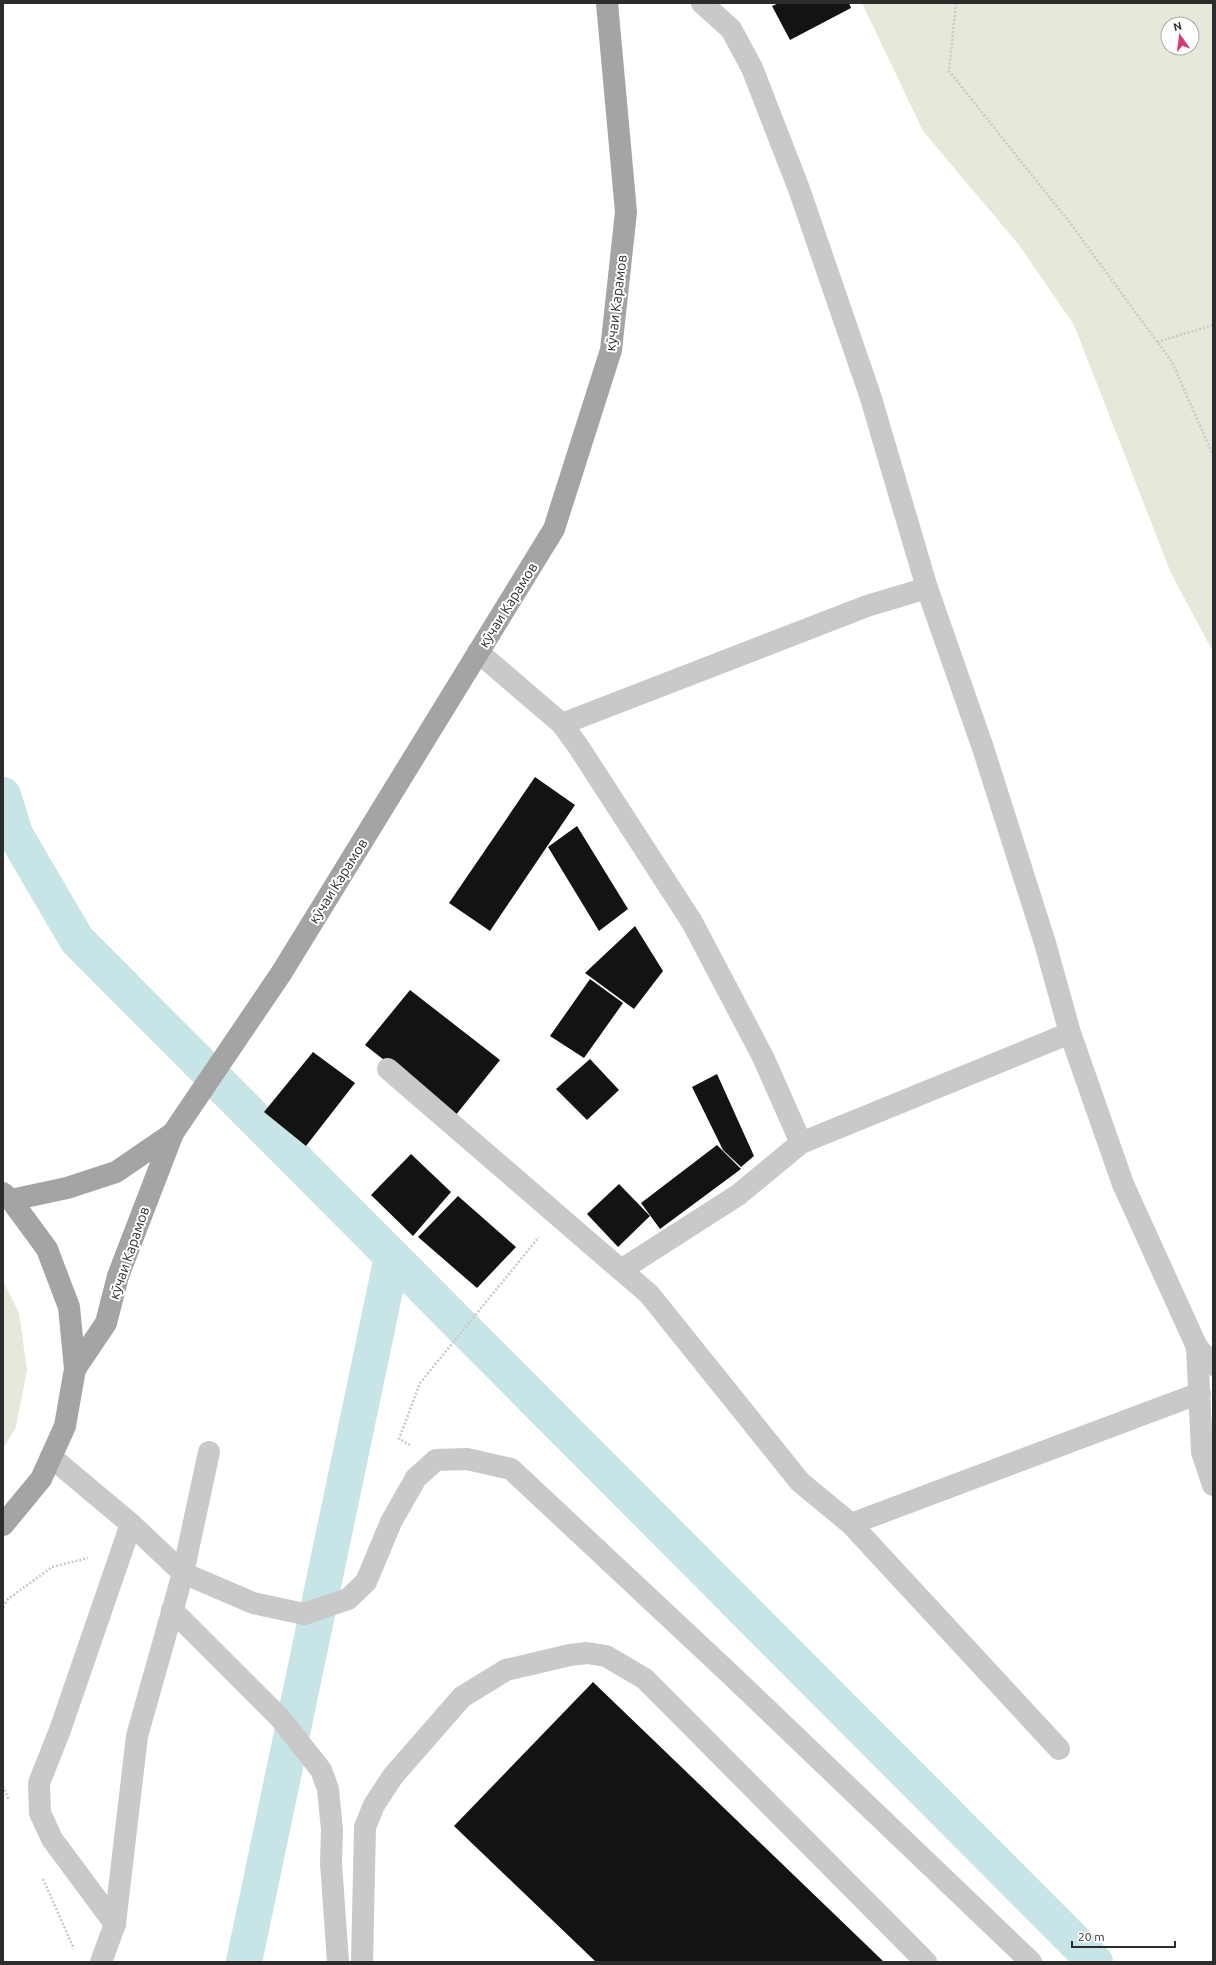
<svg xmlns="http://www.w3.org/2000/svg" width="1216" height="1965" viewBox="0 0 1216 1965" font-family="Ubuntu,sans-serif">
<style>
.green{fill:#e6e8da;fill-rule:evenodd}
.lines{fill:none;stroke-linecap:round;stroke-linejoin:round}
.canal{stroke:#c7e4e7;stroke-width:36}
.building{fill:#131313}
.path{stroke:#c9c9c9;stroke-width:2.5;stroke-dasharray:2 2;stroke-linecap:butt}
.minor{stroke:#c9c9c9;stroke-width:22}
.major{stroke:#a4a4a4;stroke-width:22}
.labels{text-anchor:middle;stroke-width:4;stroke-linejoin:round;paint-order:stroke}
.street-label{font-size:14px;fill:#2c2c2c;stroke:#fff}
</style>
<rect width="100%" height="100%" fill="#fff"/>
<g class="green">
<path d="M862 3H1213V652L1171 573 1074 325 1019 245 923 131ZM1168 24H1192V48H1168Z"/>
<path d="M3 1281 19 1313 27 1370 16 1427 3 1449Z"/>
</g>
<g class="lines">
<g class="canal">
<path d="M3 795 15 834 77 940 1095 1962"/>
<path d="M244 1962 392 1257"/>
</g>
</g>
<g class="building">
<path d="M779 3H849L851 8 790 40 772 6Z"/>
<path d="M535 777 575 805 490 931 449 903Z"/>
<path d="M577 826 628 909 599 931 548 847Z"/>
<path d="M635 926 663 971 634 1009 585 973Z"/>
<path d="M590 979 623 1003 584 1058 550 1036Z"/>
<path d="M410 990 500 1060 455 1116 365 1045Z"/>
<path d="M313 1052 355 1083 306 1146 264 1112Z"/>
<path d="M590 1059 619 1090 587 1120 556 1089Z"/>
<path d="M717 1074 754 1156 741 1167 723 1150 692 1087Z"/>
<path d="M717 1145 741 1169 660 1229 641 1203Z"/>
<path d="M411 1154 451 1192 413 1236 371 1195Z"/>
<path d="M619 1184 650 1216 618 1247 587 1214Z"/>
<path d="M458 1196 516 1247 477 1288 418 1237Z"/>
<path d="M593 1682 884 1962H596L454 1826Z"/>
</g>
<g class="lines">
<g class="path">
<path d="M956 3 949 71 1070 223 1172 362 1213 455"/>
<path d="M1157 342 1213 325"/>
<path d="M410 1445 399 1439 420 1383 539 1237"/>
<path d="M3 1607 8 1599 52 1567 88 1558"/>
<path d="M3 1786 9 1801"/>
<path d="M43 1879 74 1949"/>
</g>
<g class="minor">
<path d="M702 3 731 29 752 68 799 189 870 395 927 588 983 748 1045 943 1070 1033 1123 1184 1197 1347 1213 1365"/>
<path d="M478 652 562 724 578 746 692 922 763 1057 801 1143 1070 1033"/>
<path d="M562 724 867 606 927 588"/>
<path d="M388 1069 621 1270"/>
<path d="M801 1143 738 1195 621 1270 649 1294 800 1482 851 1524 1059 1749"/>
<path d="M1197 1347 1202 1452 1213 1485"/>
<path d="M51 1457 131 1524 183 1573 253 1603 304 1614 348 1599 366 1582 391 1522 416 1478 436 1460 467 1459 511 1469 729 1673 1031 1962"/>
<path d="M851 1524 1200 1393"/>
<path d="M172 1610 280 1718 321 1770 328 1789 332 1830 331 1863 338 1962"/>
<path d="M115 1924 52 1839 40 1813 39 1783 60 1730 131 1524"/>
<path d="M101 1962 115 1924 137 1736 183 1573 209 1452"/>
<path d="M362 1962 365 1827 374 1805 393 1776 462 1697 506 1670 570 1655 587 1653 606 1656 645 1679 926 1962"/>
</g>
<g class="major">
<path d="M3 1193 11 1200 47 1249 69 1307 75 1369 65 1426 51 1457 41 1479 3 1525"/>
<path d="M11 1200 67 1188 116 1172 173 1133"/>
<path d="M75 1369 106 1323 118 1276 173 1133 282 972 554 529 611 350 626 212 607 3"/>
</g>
</g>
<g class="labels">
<g class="street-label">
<text transform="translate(616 303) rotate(-83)" y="5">кӯчаи Карамов</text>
<text transform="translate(508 605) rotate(-58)" y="5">кӯчаи Карамов</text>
<text transform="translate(338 881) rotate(-58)" y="5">кӯчаи Карамов</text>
<text transform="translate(129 1253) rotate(-71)" y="5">кӯчаи Карамов</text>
</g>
</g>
<rect width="1216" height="1965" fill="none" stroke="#2c2c2c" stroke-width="8"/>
<g transform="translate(1180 36) rotate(346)"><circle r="19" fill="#ffffff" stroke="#ababab"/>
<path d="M0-3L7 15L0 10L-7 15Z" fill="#d63a71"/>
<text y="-6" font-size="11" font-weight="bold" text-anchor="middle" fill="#2c2c2c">N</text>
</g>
<path d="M1072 1941v6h103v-6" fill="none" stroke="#2c2c2c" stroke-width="2"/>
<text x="1078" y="1941" font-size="12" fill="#2c2c2c" stroke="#ffffff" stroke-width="3" paint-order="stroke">20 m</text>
</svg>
